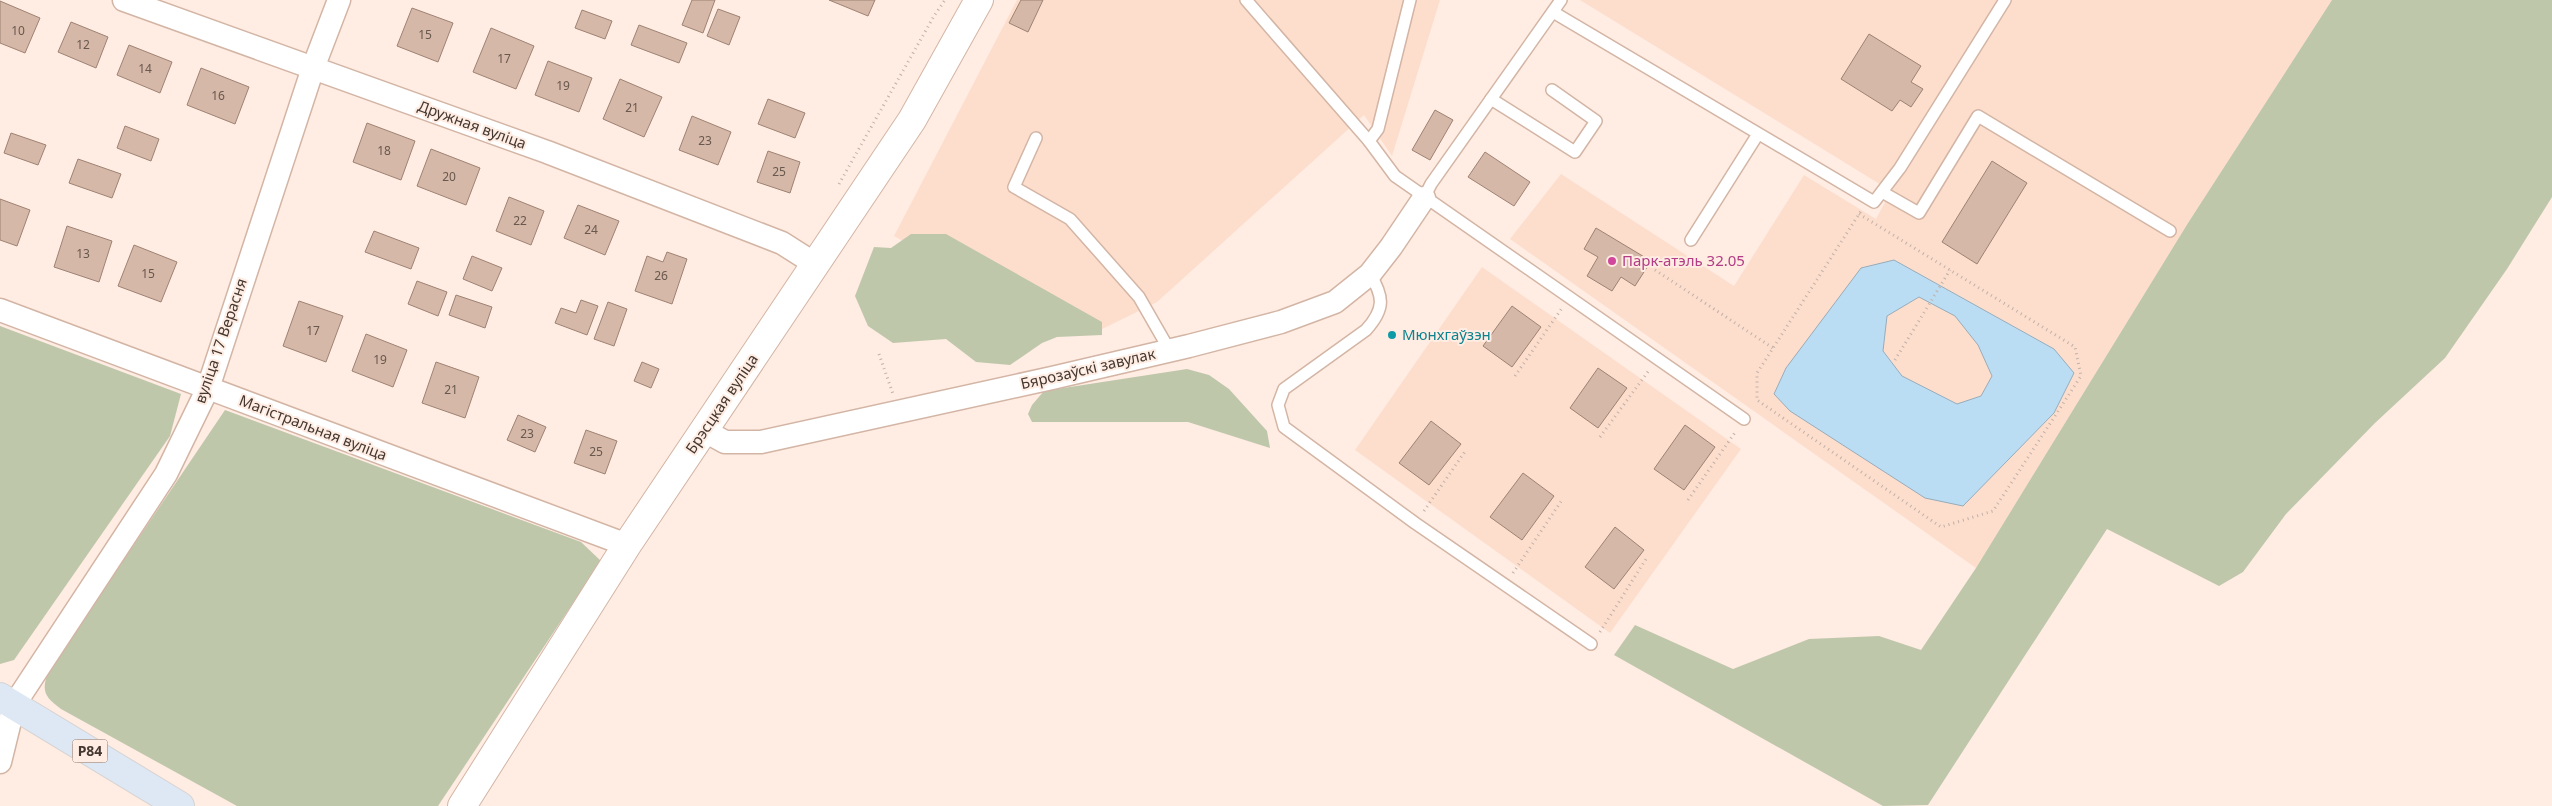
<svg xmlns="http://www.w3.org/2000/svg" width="2552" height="806" viewBox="0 0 2552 806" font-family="'Noto Sans',sans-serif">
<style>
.built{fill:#fddecd}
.green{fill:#bfc7ab}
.water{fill:#baddf4;stroke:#97acba;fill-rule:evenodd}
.building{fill:#d5b8a7;stroke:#9e8273}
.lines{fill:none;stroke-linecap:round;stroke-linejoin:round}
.lane-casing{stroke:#d3b5a5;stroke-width:14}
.street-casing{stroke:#d3b5a5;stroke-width:25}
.secondary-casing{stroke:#d3b5a5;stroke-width:30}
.primary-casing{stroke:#d6d3d2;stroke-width:30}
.path{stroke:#c1b0a7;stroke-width:3;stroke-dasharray:1 4;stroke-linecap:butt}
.lane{stroke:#fff;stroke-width:11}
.street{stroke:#fff;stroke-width:22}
.secondary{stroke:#fff;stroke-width:28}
.primary{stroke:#dee8f4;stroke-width:28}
.hotel-dot{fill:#d1479c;stroke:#ffece2;stroke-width:2}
.culture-dot{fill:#0f9aa8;stroke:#ffece2;stroke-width:2}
.labels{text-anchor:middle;stroke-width:4;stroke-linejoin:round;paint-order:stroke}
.number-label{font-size:12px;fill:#68584e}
.shield{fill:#ffece2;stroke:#7c6e66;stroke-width:1}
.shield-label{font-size:14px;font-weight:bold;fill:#443831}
.street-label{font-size:15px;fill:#443831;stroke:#ffece2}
.hotel-label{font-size:15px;fill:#b23c85;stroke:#ffece2;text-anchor:start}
.culture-label{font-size:15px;fill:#0d838f;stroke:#ffece2;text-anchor:start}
</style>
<rect width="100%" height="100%" fill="#ffece2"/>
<g class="built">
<path d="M1017 0H1440L1392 156 1364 115 1157 302 1090 335 975 281 894 236Z"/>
<path d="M1580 0H2332L2188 223 1976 568 1510 239 1561 174 1734 286 1804 175 1876 219 1891 191Z"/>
<path d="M1482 267 1741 449 1610 633 1355 450Z"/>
</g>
<g class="green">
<path d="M2332 0H2552V197L2507 269 2445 358 2375 423 2286 514 2243 572 2219 586 2107 529 1928 805 1883 806 1614 655 1635 625 1733 669 1809 639 1879 636 1921 650 1976 568 2188 223Z"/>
<path d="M946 234 1102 322V335L1057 337 1042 343 1010 365 976 362 946 339 893 343 868 326 855 296 874 247 891 248 911 234Z"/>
<path d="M0 326 181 394 170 436 14 660 0 664Z"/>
<path d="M1187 369 1209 375 1229 389 1267 431 1270 448 1188 422H1032L1028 414 1032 405 1044 391Z"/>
<path d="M225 410 581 542 601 561 438 806H237L61 709C45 697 41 692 48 672Z"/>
</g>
<path class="water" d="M1894 260 2054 349 2074 373 2054 413 1963 506 1925 498 1790 411 1774 394 1786 368 1861 268ZM1919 297 1955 316 1978 345 1992 376 1981 396 1957 404 1902 376 1883 351 1887 316Z"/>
<g class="building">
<path d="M692 0H715L703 33 682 25Z"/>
<path d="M829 0H875L868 16Z"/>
<path d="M1021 0H1043L1028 32 1009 23Z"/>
<path d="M0 1 40 18 25 53 0 43Z"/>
<path d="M412 8 453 23 438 62 397 46Z"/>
<path d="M718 9 740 17 729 45 707 36Z"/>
<path d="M582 10 612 21 605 39 575 28Z"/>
<path d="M71 22 108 37 96 68 58 52Z"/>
<path d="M639 25 687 43 679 63 631 45Z"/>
<path d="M491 28 534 46 516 89 473 72Z"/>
<path d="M1869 34 1921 66 1911 82 1923 89 1911 107 1900 100 1892 111 1841 79Z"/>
<path d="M129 45 172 62 160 93 117 75Z"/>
<path d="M548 61 592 78 579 112 535 95Z"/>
<path d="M201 68 249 87 235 124 187 105Z"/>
<path d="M620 79 662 97 644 137 603 119Z"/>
<path d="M768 99 805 113 795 138 758 124Z"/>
<path d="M1435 110 1453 120 1430 160 1412 150Z"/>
<path d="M692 116 731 132 718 165 679 150Z"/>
<path d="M367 123 415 141 401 180 353 162Z"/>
<path d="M125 126 159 139 151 161 117 148Z"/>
<path d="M11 133 46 145 38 165 4 153Z"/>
<path d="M431 149 480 168 466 205 417 186Z"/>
<path d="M768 151 800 162 790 193 757 182Z"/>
<path d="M1485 152 1530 182 1514 206 1468 177Z"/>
<path d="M78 159 121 174 112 198 69 183Z"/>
<path d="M1992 161 2027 183 1977 264 1942 242Z"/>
<path d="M509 197 544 211 531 245 496 231Z"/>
<path d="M0 199 30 210 17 246 0 240Z"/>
<path d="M578 205 619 221 605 255 564 238Z"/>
<path d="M67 226 112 241 99 282 54 267Z"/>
<path d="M1596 228 1651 261 1635 286 1621 277 1612 291 1587 276 1598 257 1584 249Z"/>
<path d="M374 231 419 248 411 269 365 252Z"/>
<path d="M134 245 177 262 161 302 118 286Z"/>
<path d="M667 252 687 259 672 304 635 291 647 256 663 262Z"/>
<path d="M472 256 502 268 492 291 463 279Z"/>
<path d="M417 281 447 292 438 316 408 304Z"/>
<path d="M456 295 492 307 485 328 449 315Z"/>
<path d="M581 300 598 306 587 335 555 323 561 308 576 313Z"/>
<path d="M299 301 343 316 326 362 283 346Z"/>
<path d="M608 302 627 309 614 346 594 339Z"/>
<path d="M1512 306 1541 327 1512 367 1483 346Z"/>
<path d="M366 334 407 350 393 387 352 371Z"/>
<path d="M436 362 479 377 465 418 422 403Z"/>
<path d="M642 362 659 369 651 388 634 381Z"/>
<path d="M1598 368 1627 388 1598 428 1570 408Z"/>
<path d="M518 415 546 427 535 452 507 440Z"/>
<path d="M1431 421 1461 444 1429 485 1399 463Z"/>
<path d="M1685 425 1715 447 1684 490 1654 469Z"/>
<path d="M586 430 617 441 605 474 574 463Z"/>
<path d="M1523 473 1554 496 1522 540 1490 517Z"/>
<path d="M1615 527 1644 550 1614 589 1585 567Z"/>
</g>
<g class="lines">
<g class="lane-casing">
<g id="lane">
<path d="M1246 0 1369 141"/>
<path d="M1410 0 1378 129 1369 141 1395 176 1744 419"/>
<path d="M1553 12 1874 202 1900 168 2005 0"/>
<path d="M1491 99 1575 152 1596 121 1552 90"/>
<path d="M1036 138 1014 187 1070 219 1139 297 1170 351"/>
<path d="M1882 192 1919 213 1978 116 2170 231"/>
<path d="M1424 198 1431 184 1561 0"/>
<path d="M1691 240 1758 134"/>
<path d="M1370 274C1384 297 1385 309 1366 330L1284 389 1278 405 1284 427 1415 523 1591 644"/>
</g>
</g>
<g class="street-casing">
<g id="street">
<path d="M124 0 547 152 782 243 815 264"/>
<path d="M0 310 627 545"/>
<path d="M705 431 725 442H761L1052 378 1189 346 1281 322 1335 302 1370 274 1391 247 1424 198"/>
<path d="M0 762 14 705 166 474 208 388 313 68 339 0"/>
</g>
</g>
<g class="secondary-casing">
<path id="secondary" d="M462 806 627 545 912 120 979 0"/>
</g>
<g class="primary-casing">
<path id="primary" d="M0 697 180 806"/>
</g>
<g class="path">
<path d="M839 184 934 16 945 0"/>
<path d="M1859 214 2075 347 2081 376 1993 511 1941 527 1757 400V373L1861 211"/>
<path d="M1655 270 1773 348"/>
<path d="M879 354 893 394"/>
<path d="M1895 360 1950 270"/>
<path d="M1515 376 1562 308"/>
<path d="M1600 437 1650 369"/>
<path d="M1688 500 1736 431"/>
<path d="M1424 511 1466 450"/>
<path d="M1513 573 1562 500"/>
<path d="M1600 632 1646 559"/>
</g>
<use href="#lane" class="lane"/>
<use href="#street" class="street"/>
<use href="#secondary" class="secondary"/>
<use href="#primary" class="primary"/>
</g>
<circle class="hotel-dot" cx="1612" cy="261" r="5"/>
<circle class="culture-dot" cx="1392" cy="335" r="5"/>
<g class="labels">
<g class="number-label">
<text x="18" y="35">10</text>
<text x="425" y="39">15</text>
<text x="83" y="49">12</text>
<text x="504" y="63">17</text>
<text x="145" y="73">14</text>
<text x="563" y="90">19</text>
<text x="218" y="100">16</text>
<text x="632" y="112">21</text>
<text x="705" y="145">23</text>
<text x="384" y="155">18</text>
<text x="779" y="176">25</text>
<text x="449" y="181">20</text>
<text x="520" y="225">22</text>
<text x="591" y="234">24</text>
<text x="83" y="258">13</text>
<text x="148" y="278">15</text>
<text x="661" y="280">26</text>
<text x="313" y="335">17</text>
<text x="380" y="364">19</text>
<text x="451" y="394">21</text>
<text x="527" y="438">23</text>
<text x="596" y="456">25</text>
</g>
<rect class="shield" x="72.5" y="739.5" width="35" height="23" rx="4"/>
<g class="shield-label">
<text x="90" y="756">Р84</text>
</g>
<g class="street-label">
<text transform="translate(472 125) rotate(20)" y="5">Дружная вуліца</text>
<text transform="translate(221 341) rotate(-71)" y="5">вуліца 17 Верасня</text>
<text transform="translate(1088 369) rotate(-13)" y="5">Бярозаўскі завулак</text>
<text transform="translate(722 404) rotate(-56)" y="5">Брэсцкая вуліца</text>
<text transform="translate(313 428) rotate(21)" y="5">Магістральная вуліца</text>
</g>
<g class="hotel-label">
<text x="1622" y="266">Парк-атэль 32.05</text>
</g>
<g class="culture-label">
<text x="1402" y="340">Мюнхгаўзэн</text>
</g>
</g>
</svg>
